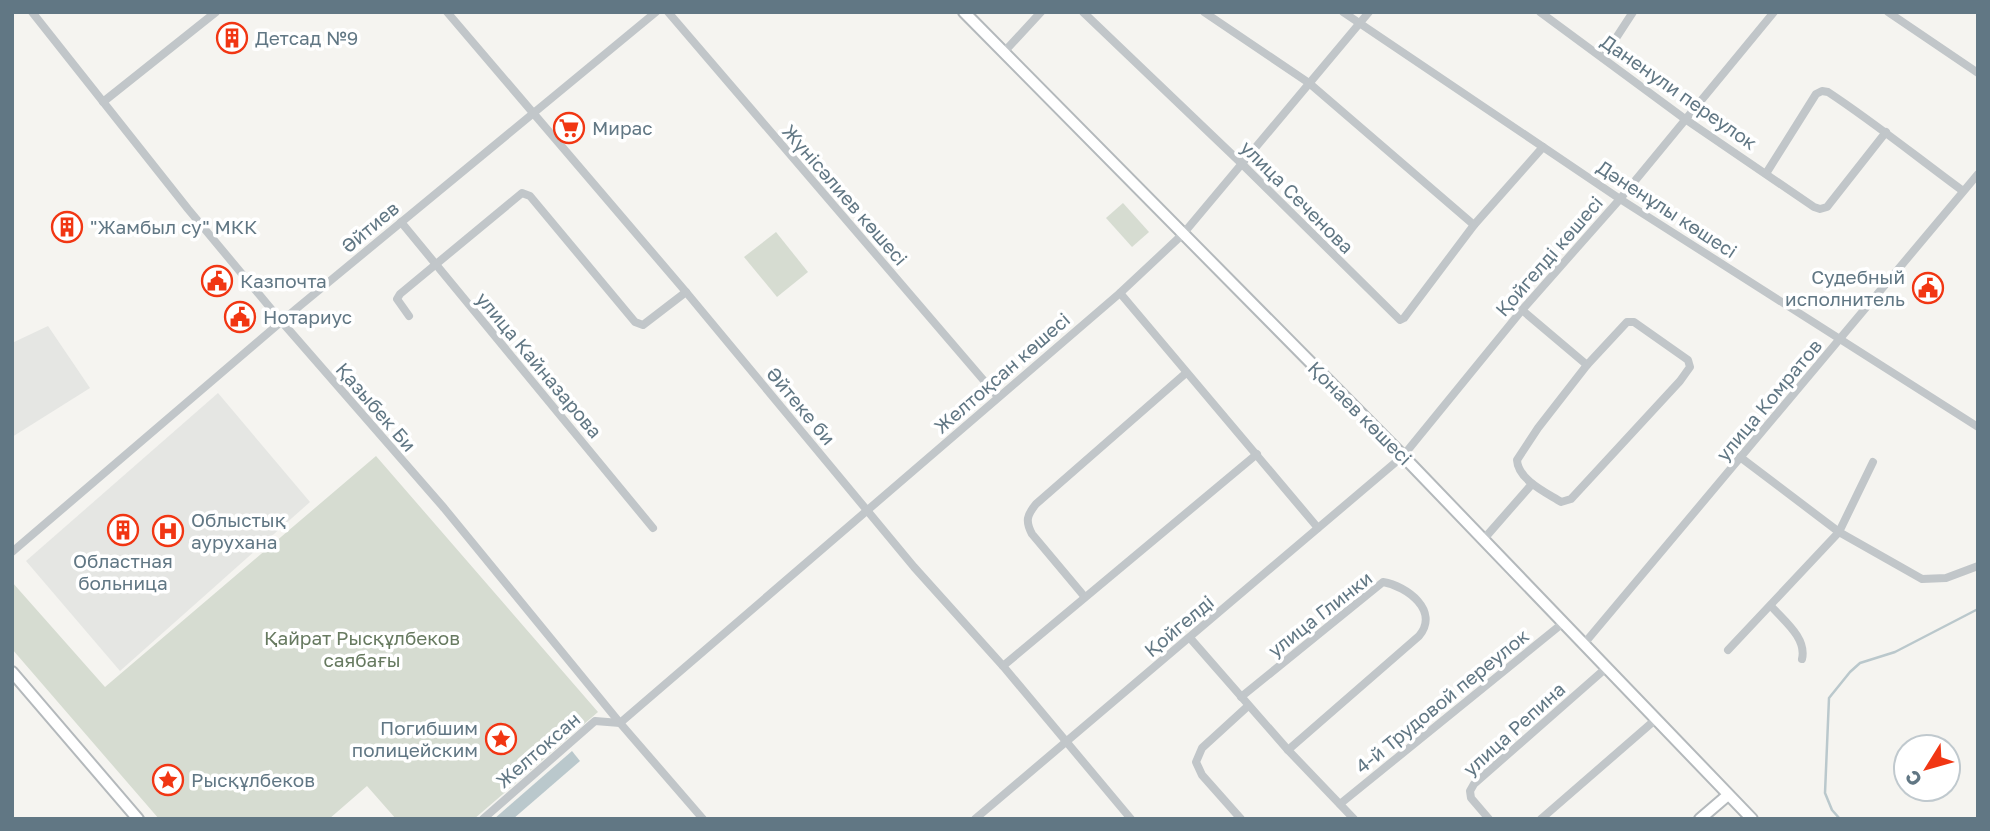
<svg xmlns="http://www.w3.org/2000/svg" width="1990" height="831" viewBox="0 0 1990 831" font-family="'Golos Text',sans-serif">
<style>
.built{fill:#e5e6e3}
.green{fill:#d6dcd1}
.water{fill:#bac8cc}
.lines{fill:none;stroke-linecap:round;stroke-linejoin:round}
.stream{stroke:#bac8cc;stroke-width:2.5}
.major-casing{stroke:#b4b9bc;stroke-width:14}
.minor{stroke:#c1c6c9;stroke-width:8}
.major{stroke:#fff;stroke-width:10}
.labels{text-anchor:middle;stroke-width:7;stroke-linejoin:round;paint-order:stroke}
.poi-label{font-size:19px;fill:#617784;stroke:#fff;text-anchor:start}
.street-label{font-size:19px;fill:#617784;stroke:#fff}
.park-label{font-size:19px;fill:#677a60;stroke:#fff}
</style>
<rect width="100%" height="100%" fill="#f5f4f0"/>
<g class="built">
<path d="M48 326 90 388 12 437V343Z"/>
<path d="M218 393 310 502 120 671 26 561Z"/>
</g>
<g class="green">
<path d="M1123 203 1149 232 1132 247 1106 218Z"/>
<path d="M776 232 808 272 777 297 744 257Z"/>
<path d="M376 456 598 712 474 819H396L367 786 329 819H159L12 649V582L105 687Z"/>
</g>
<path class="water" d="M572 751 580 761 513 819H494Z"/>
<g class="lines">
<path class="stream" d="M1840 819 1832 810 1825 793 1829 698 1850 672 1860 663 1895 652 1978 609"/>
<g class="major-casing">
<g id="major">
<path d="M964 12 1403 456 1752 819"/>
<path d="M12 672 138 819"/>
<path d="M1700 819 1728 795"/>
</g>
</g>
<g class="minor">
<path d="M32 12 188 209 282 322 444 508 620 723 703 819"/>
<path d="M447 12 686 292 914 567 1003 666 1131 819"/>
<path d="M668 12 998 397"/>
<path d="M1083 12 1241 163 1400 320 1404 318 1474 225 1543 147"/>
<path d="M1204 12 1309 83 1474 225"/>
<path d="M1343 12 1620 199 1978 427"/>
<path d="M1540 12 1685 119 1814 207 1820 209 1827 207 1886 132"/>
<path d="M1888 12 1978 73"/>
<path d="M1004 52 1041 12"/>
<path d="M1603 58 1633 12"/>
<path d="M103 102 216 12"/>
<path d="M1767 172 1816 94 1822 91 1828 92C1875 123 1918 158 1963 191"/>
<path d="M401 222 653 528"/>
<path d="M1120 293 1318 528"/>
<path d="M1522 310 1587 365"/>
<path d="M409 316 397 299 400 294 522 193 530 196 635 322 643 325 686 292"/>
<path d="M1627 322H1634L1688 360 1690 367 1680 381 1571 499 1561 502C1547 493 1518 480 1517 460L1538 428 1587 365Z"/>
<path d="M1740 457 1839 532 1922 579 1946 578 1978 566"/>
<path d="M1483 540 1532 484"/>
<path d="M12 552 296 309 656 12"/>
<path d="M1084 596 1032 534C1025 521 1027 515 1036 504L1186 373"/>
<path d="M1771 606C1784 621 1807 638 1802 659"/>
<path d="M1190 638 1288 750 1354 819"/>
<path d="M1583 645 1978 174"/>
<path d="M1728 650 1839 532 1873 462"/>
<path d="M1003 666 1257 454"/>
<path d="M1241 697 1383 582C1407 586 1440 611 1419 636L1288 750"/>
<path d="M1340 804 1563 623"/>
<path d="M483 819 595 721 620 723 1120 293 1183 234 1369 12"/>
<path d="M975 819 1403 456 1522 310 1620 199 1774 12"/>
<path d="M1241 819 1202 775 1196 762 1202 748 1248 706"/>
<path d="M1489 819 1471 798 1470 791 1474 784 1605 669"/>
<path d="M1541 819 1655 720"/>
</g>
<use href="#major" class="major"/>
</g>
<defs>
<g id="building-ring" transform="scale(1.575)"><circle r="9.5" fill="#fff" stroke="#f13613" stroke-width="1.5"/><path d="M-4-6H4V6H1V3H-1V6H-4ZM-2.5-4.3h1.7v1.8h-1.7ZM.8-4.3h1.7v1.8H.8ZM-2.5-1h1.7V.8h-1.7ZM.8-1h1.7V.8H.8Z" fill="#f13613"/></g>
<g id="supermarket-ring" transform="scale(1.575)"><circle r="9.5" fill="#fff" stroke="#f13613" stroke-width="1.5"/><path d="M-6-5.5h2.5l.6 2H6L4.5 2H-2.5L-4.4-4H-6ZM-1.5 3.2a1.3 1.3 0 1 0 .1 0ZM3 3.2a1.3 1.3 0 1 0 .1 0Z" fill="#f13613"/></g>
<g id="civic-ring" transform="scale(1.575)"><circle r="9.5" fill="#fff" stroke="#f13613" stroke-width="1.5"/><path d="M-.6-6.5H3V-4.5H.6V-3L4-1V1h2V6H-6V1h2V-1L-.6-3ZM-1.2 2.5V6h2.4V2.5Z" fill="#f13613"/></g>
<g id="hospital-ring" transform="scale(1.575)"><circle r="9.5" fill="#fff" stroke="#f13613" stroke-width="1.5"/><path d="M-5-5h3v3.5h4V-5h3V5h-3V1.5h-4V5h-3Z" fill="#f13613"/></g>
<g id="sight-ring" transform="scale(1.575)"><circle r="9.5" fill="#fff" stroke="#f13613" stroke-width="1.5"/><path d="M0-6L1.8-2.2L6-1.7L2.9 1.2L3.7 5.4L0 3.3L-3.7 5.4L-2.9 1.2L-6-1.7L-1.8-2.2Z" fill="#f13613"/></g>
</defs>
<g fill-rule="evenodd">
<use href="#building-ring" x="232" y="38"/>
<use href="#supermarket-ring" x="569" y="128"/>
<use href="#building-ring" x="67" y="227"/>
<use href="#civic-ring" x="217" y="281"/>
<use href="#civic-ring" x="1928" y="288"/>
<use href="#civic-ring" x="240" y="317"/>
<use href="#building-ring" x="123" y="530"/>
<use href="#hospital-ring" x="168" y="531"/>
<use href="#sight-ring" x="501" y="739"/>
<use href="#sight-ring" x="168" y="780"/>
</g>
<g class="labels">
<g class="poi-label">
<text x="255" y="45">Детсад №9</text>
<text x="592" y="135">Мирас</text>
<text x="90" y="234">"Жамбыл су" МКК</text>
<text x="1905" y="284" text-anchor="end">Судебный<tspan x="1905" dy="22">исполнитель</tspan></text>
<text x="240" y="288">Казпочта</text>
<text x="263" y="324">Нотариус</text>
<text x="191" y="527">Облыстық<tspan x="191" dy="22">аурухана</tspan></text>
<text x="123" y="568" text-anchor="middle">Областная<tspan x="123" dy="22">больница</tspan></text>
<text x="478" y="735" text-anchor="end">Погибшим<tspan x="478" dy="22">полицейским</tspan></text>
<text x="191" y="787">Рысқұлбеков</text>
</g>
<g class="street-label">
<text transform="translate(1679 92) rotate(35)" y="7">Даненули переулок</text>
<text transform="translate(845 195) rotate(49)" y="7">Жүнісәлиев көшесі</text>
<text transform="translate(1297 197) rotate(45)" y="7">улица Сеченова</text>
<text transform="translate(1667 209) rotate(33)" y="7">Дәненұлы көшесі</text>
<text transform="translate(370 227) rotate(-40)" y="7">Әйтиев</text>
<text transform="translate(1549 256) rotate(-49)" y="7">Қойгелді көшесі</text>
<text transform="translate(539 365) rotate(50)" y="7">улица Кайназарова</text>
<text transform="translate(1002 373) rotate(-41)" y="7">Желтоқсан көшесі</text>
<text transform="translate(1769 400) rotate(-50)" y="7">улица Комратов</text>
<text transform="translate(801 406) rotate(50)" y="7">Әйтеке би</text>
<text transform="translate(376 407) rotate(49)" y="7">Қазыбек Би</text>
<text transform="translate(1360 413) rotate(45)" y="7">Қонаев көшесі</text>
<text transform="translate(1320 614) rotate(-38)" y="7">улица Глинки</text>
<text transform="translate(1179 626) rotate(-40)" y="7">Қойгелді</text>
<text transform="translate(1442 701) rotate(-39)" y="7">4-й Трудовой переулок</text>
<text transform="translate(1514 729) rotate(-42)" y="7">улица Репина</text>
<text transform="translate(538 750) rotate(-41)" y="7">Желтоксан</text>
</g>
<g class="park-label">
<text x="362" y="645">Қайрат Рысқұлбеков<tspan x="362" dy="22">саябағы</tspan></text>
</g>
</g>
<rect width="1990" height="831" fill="none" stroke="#617784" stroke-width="28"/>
<g transform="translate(1927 768) rotate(233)"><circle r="33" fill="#ffffff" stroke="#c0c9ce" stroke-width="2"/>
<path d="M0-5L12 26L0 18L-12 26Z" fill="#f13613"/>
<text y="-10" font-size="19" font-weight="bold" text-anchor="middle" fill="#617784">С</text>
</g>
</svg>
